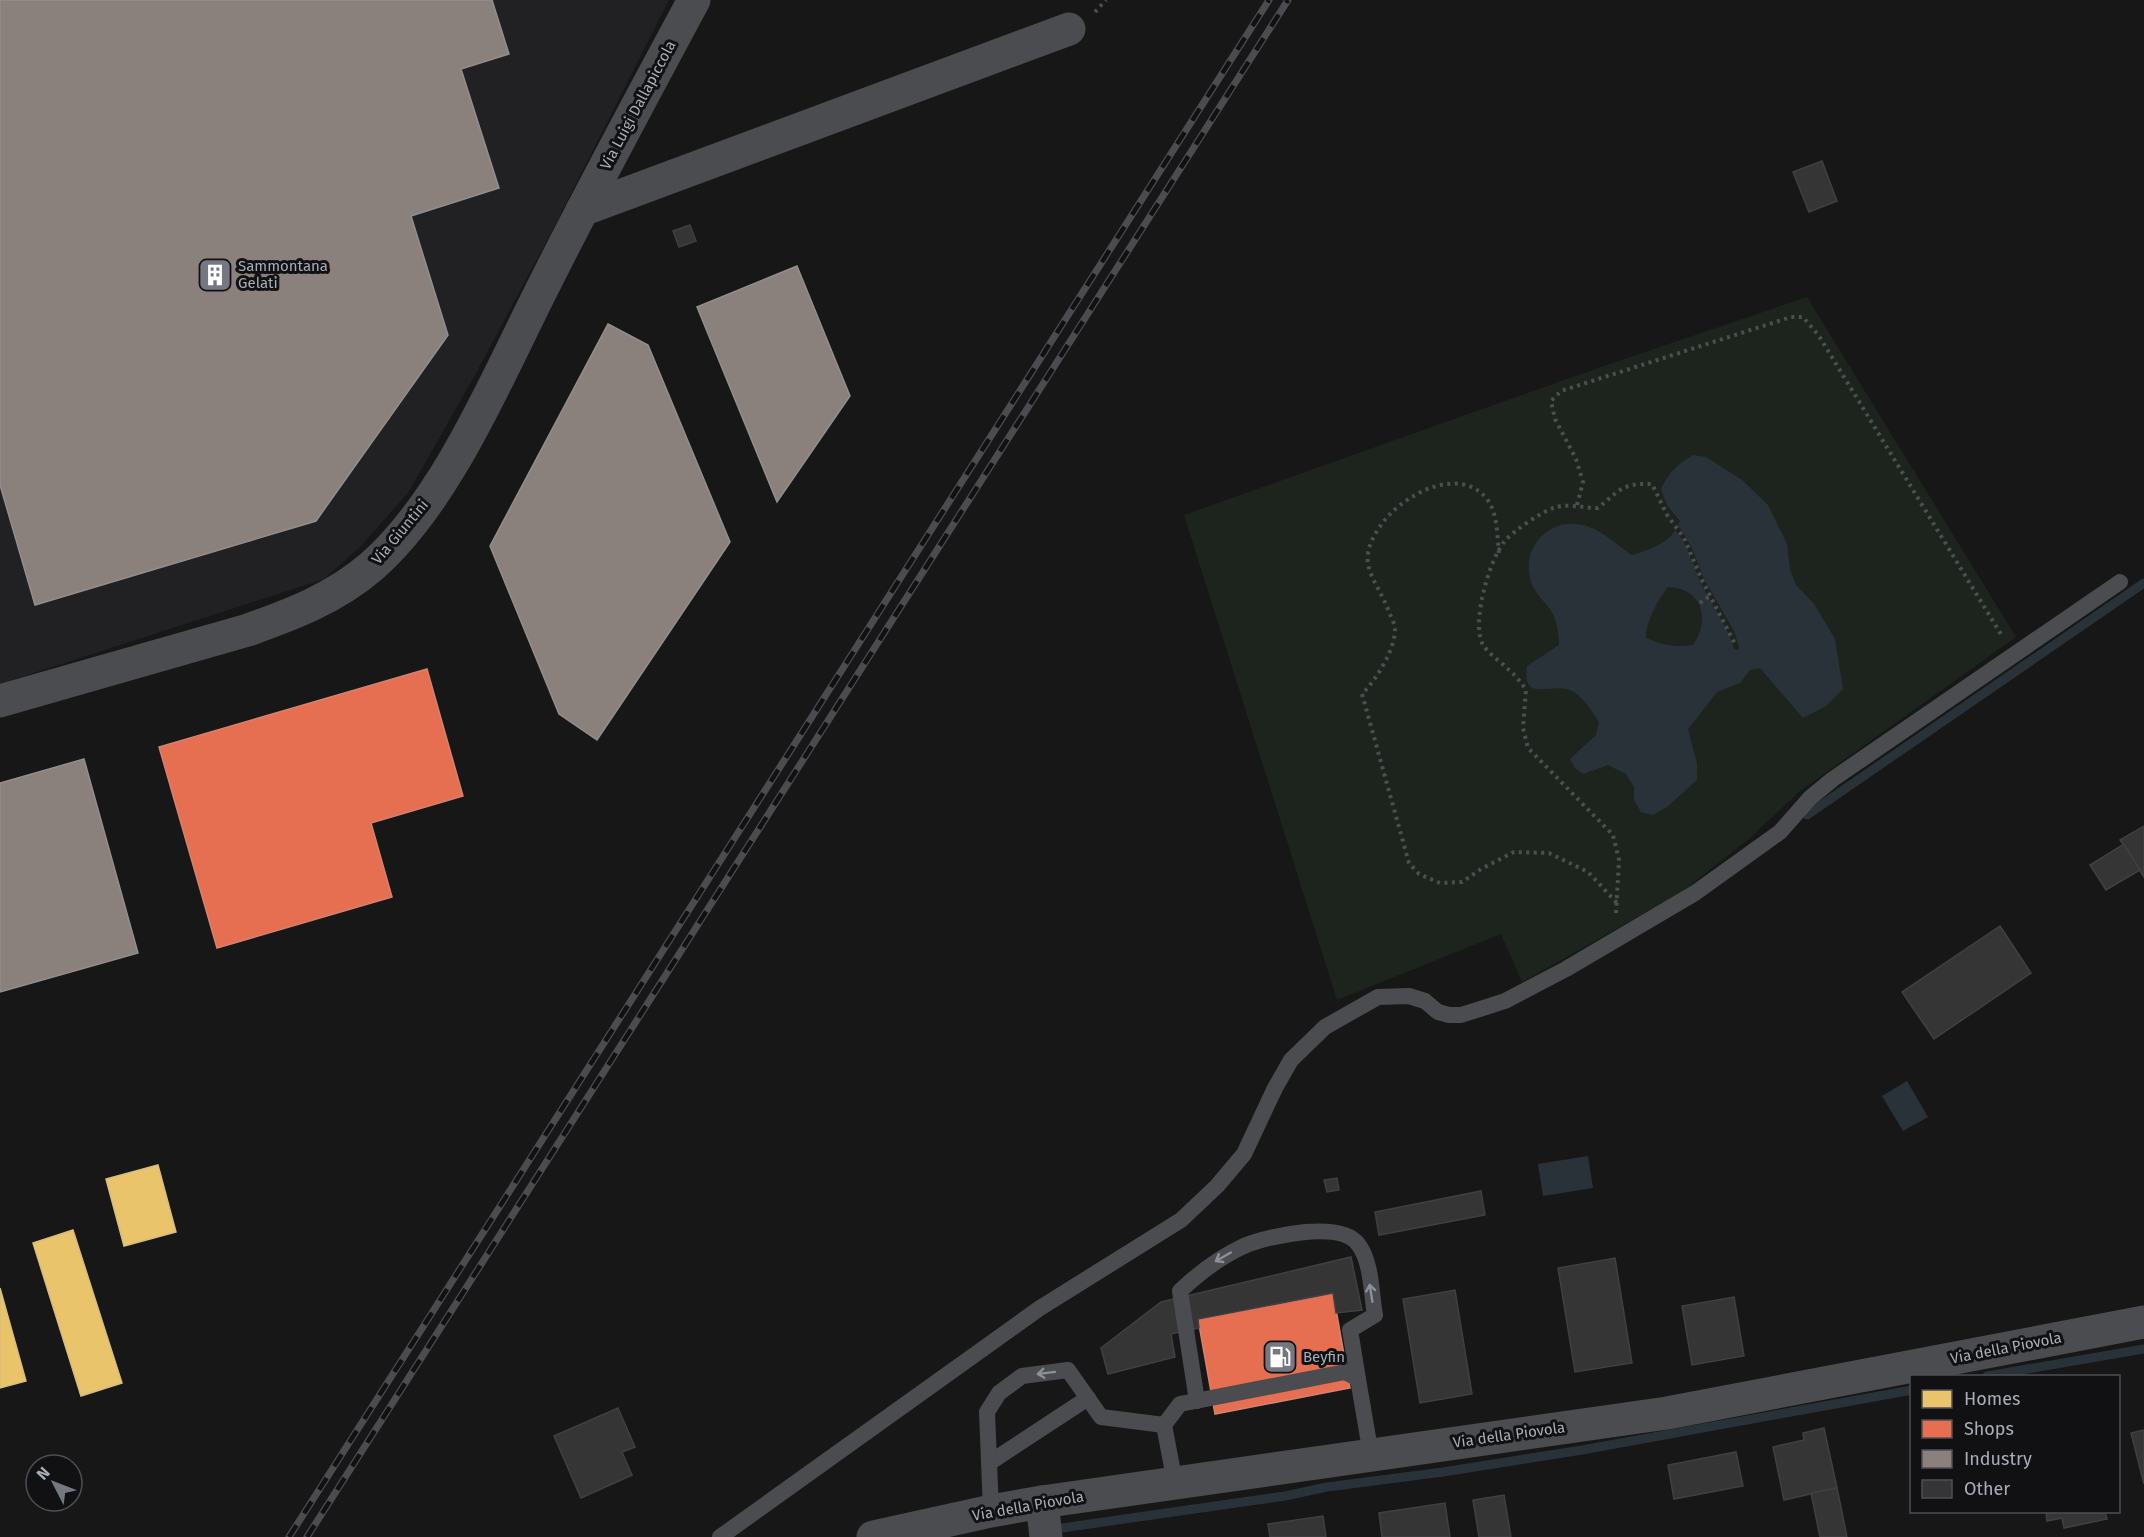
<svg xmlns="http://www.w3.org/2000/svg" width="2144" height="1537" viewBox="0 0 2144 1537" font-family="'Fira Sans',sans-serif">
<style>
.built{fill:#212123}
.green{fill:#1d241e}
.water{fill:#2a3239;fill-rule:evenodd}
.homes{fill:#e9c46a;stroke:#d6bd81;stroke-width:1.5}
.shops{fill:#e76f51;stroke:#d48270;stroke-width:1.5}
.industry{fill:#8a817c;stroke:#938e8e;stroke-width:1.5}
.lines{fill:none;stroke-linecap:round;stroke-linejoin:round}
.stream{stroke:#2a3239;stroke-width:9}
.building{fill:#353536;stroke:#3f4043;stroke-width:1.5}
.path{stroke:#4d4e52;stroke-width:4;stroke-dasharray:3 4.5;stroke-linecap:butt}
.service{stroke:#4b4c50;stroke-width:16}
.minor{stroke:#4b4c50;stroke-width:33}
.tertiary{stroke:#4b4c50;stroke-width:33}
.rail-casing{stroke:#4b4c4f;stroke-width:7}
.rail{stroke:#111113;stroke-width:4.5;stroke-dasharray:14;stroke-linecap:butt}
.oneway{stroke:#8c9099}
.labels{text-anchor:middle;stroke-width:6;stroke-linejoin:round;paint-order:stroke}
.street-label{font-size:15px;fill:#a8adb8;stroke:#111113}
.poi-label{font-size:15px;fill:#a8adb8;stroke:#111113;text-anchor:start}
</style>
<rect width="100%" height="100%" fill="#171717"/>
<path class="built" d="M0 0H669L551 233 475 375 408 493 361 546 324 579 0 684Z"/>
<path class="green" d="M1807 297 2016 637 1799 792 1750 838 1682 892 1522 982 1501 934 1337 1000 1184 515 1601 367Z"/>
<g class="water">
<path d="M1693 455 1706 457 1742 480 1768 505 1787 544 1790 570 1796 585 1814 604 1835 639 1843 689 1826 706 1803 718 1760 668 1750 670 1740 683 1717 692 1688 729 1697 763V780L1667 807 1653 815 1641 812 1634 800V787L1626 774 1608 765 1583 774 1575 768 1570 759 1596 735 1599 722C1592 711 1582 695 1570 690 1549 683 1522 703 1527 666L1559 645C1559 633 1557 620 1550 609 1543 600 1532 590 1530 578 1522 542 1555 514 1589 527 1604 532 1618 546 1632 555 1646 551 1668 544 1675 530 1688 545 1692 563 1700 581 1710 604 1727 624 1734 649L1738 650 1739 647 1734 631 1704 579 1692 548 1678 525 1680 521 1667 505 1661 489C1668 473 1678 464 1693 455ZM1668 587C1702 588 1711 619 1693 645 1675 648 1663 645 1646 638 1645 623 1659 598 1668 587Z"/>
<path d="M1907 1081 1928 1117 1903 1131 1882 1096Z"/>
<path d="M1588 1156 1593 1188 1543 1196 1538 1164Z"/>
</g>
<g class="homes">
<path d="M158 1165 176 1232 124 1246 106 1179Z"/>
<path d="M73 1230 122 1383 81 1396 33 1243Z"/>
<path d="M0 1288 26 1381 0 1388Z"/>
</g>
<g class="shops">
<path d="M427 669 463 796 371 823 392 897 217 948 159 747Z"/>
<path d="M1333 1293 1350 1388 1215 1414 1198 1319Z"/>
</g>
<g class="industry">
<path d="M0 0H492L509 54 461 69 499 188 411 216 448 335 316 521 35 605 0 485Z"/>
<path d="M797 266 850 396 777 502 697 307Z"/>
<path d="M608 324 648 345 730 542 597 740 559 714 490 546Z"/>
<path d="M84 759 138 953 0 992V783Z"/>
</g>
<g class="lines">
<g class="stream">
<path d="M1807 815 2144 583"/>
<path d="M1987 1376 2144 1349"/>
<path d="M1062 1528 1285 1496 1327 1487 1443 1472 1582 1450 1912 1390"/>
</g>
</g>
<g class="building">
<path d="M1822 161 1837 201 1809 212 1793 172Z"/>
<path d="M690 225 696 241 679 247 673 231Z"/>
<path d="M2144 826V877L2120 840Z"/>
<path d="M2124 844 2140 870 2106 890 2090 865Z"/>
<path d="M2000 926 2031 973 1934 1039 1902 992Z"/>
<path d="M1337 1178 1339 1190 1327 1192 1324 1180Z"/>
<path d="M1481 1191 1485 1215 1379 1235 1375 1212Z"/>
<path d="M1351 1257 1362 1310 1336 1313 1333 1293 1198 1319 1199 1328 1171 1334 1175 1357 1108 1374 1101 1348 1161 1302Z"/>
<path d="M1615 1258 1632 1363 1575 1372 1558 1268Z"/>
<path d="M1455 1290 1472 1394 1420 1403 1403 1299Z"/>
<path d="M1734 1297 1744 1356 1692 1365 1682 1306Z"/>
<path d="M618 1408 635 1447 622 1452 632 1475 581 1498 554 1436Z"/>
<path d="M1824 1428 1837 1488 1784 1500 1773 1447 1804 1440 1803 1433Z"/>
<path d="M2144 1430V1484L2131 1433Z"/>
<path d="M1736 1452 1743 1486 1674 1499 1668 1465Z"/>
<path d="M1837 1488 1847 1537H1820L1811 1493Z"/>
<path d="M1504 1495 1511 1537H1479L1473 1500Z"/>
<path d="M1445 1503 1450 1537H1382L1379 1513Z"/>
<path d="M2046 1512H2105L2107 1519 2064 1528 2062 1518 2047 1521Z"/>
<path d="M1323 1516 1326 1537H1270L1268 1524Z"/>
</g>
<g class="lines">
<g class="path">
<path d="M1095 12 1106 0"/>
<path d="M1577 505 1583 482 1576 459 1555 419 1551 401 1561 391 1791 317H1803L1819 336 2002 636"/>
<path d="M1499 553C1497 536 1498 514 1487 499 1458 463 1398 497 1379 528 1354 565 1376 577 1389 612 1391 617 1395 624 1395 629 1395 650 1376 680 1362 694L1409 863 1419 874 1440 883 1462 882 1481 869 1514 852 1549 853 1588 872 1617 903"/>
<path d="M1700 603 1711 595"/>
<path d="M1616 913 1619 860 1613 835 1528 748 1523 728 1526 690C1521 682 1515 675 1508 669 1500 661 1487 653 1482 643 1472 621 1489 561 1504 542 1513 531 1540 513 1553 508 1568 503 1583 508 1598 508 1620 490 1622 483 1652 484L1667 515 1684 538 1702 580 1735 644"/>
</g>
<g class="service">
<path d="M1197 1401 1180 1291C1199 1273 1220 1257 1244 1246 1268 1236 1340 1220 1358 1244 1372 1262 1371 1293 1375 1315L1350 1330 1358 1379"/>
<path d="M989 1463 1088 1398"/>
<path d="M1175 1483 1164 1425 1180 1404 1345 1372 1358 1379 1371 1455"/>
<path d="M991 1511 987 1412 999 1393 1022 1376 1068 1370 1101 1417 1164 1425"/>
<path d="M720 1537 1040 1308 1181 1220 1217 1186 1244 1154 1275 1088 1291 1060 1325 1027 1378 997 1409 996 1425 1001 1438 1012 1449 1015H1461L1505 1001 1566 969 1695 893 1780 832 1810 798 1833 779 2120 582"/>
</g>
<g class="minor">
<path d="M582 210 1069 29"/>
<path d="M0 701 248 630C293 614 335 598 372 566 448 499 498 375 544 285 592 189 643 95 694 0"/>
<path d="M1042 1502 1046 1537"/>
</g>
<path class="tertiary" d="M873 1537 991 1511 1042 1502 1667 1413 2144 1322"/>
<g class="rail-casing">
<g id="rail">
<path d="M289 1537 1269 0"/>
<path d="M307 1537 1288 0"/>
</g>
</g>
<use href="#rail" class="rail"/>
</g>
<defs><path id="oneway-shaft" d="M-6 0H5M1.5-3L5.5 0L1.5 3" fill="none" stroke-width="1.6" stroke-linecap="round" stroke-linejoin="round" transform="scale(1.5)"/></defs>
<g class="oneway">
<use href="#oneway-shaft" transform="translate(1223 1257) rotate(150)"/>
<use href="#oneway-shaft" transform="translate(1371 1293) rotate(-99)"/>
<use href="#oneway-shaft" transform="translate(1046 1373) rotate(173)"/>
</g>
<defs>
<g id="building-square" transform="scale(1.725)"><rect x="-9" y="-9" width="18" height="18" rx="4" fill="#757880" stroke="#111113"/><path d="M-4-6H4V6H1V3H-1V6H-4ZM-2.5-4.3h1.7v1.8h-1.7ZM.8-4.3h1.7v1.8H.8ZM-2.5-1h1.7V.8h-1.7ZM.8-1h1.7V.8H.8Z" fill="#fff"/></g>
<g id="fuel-square" transform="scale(1.725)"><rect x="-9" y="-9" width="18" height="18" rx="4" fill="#757880" stroke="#111113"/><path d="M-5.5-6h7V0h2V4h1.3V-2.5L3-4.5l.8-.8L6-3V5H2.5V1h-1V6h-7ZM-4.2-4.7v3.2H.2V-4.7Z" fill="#fff"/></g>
</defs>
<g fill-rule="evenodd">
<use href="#building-square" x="215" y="275"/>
<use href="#fuel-square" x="1280" y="1357"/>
</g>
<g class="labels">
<g class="street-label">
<text transform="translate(638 105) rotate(-62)" y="5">Via Luigi Dallapiccola</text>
<text transform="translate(400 532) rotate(-50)" y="5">Via Giuntini</text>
<text transform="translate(2006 1348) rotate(-11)" y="5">Via della Piovola</text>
<text transform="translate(1509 1435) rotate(-8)" y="5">Via della Piovola</text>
<text transform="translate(1028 1506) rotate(-10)" y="5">Via della Piovola</text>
</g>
<g class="poi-label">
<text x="238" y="271">Sammontana<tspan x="238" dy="17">Gelati</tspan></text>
<text x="1303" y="1362">Beyfin</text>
</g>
</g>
<rect x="1910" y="1375" width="210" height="138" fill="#111113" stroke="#4d4f55" stroke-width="1.5"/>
<rect x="1922" y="1390" width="30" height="18" fill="#e9c46a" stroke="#4d4f55" stroke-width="1.5"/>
<text x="1964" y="1405" font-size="18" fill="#a8adb8">Homes</text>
<rect x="1922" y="1420" width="30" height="18" fill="#e76f51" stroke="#4d4f55" stroke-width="1.5"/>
<text x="1964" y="1435" font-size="18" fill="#a8adb8">Shops</text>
<rect x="1922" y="1450" width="30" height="18" fill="#8a817c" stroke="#4d4f55" stroke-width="1.5"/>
<text x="1964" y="1465" font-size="18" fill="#a8adb8">Industry</text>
<rect x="1922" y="1480" width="30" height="18" fill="#353536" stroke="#4d4f55" stroke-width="1.5"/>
<text x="1964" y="1495" font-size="18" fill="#a8adb8">Other</text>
<g transform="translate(54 1483) rotate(312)"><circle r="28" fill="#111113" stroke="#4d4f55" stroke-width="1.5"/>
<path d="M0-4.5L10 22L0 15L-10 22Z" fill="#757880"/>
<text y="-9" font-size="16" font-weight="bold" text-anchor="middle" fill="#a8adb8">N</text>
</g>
</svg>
